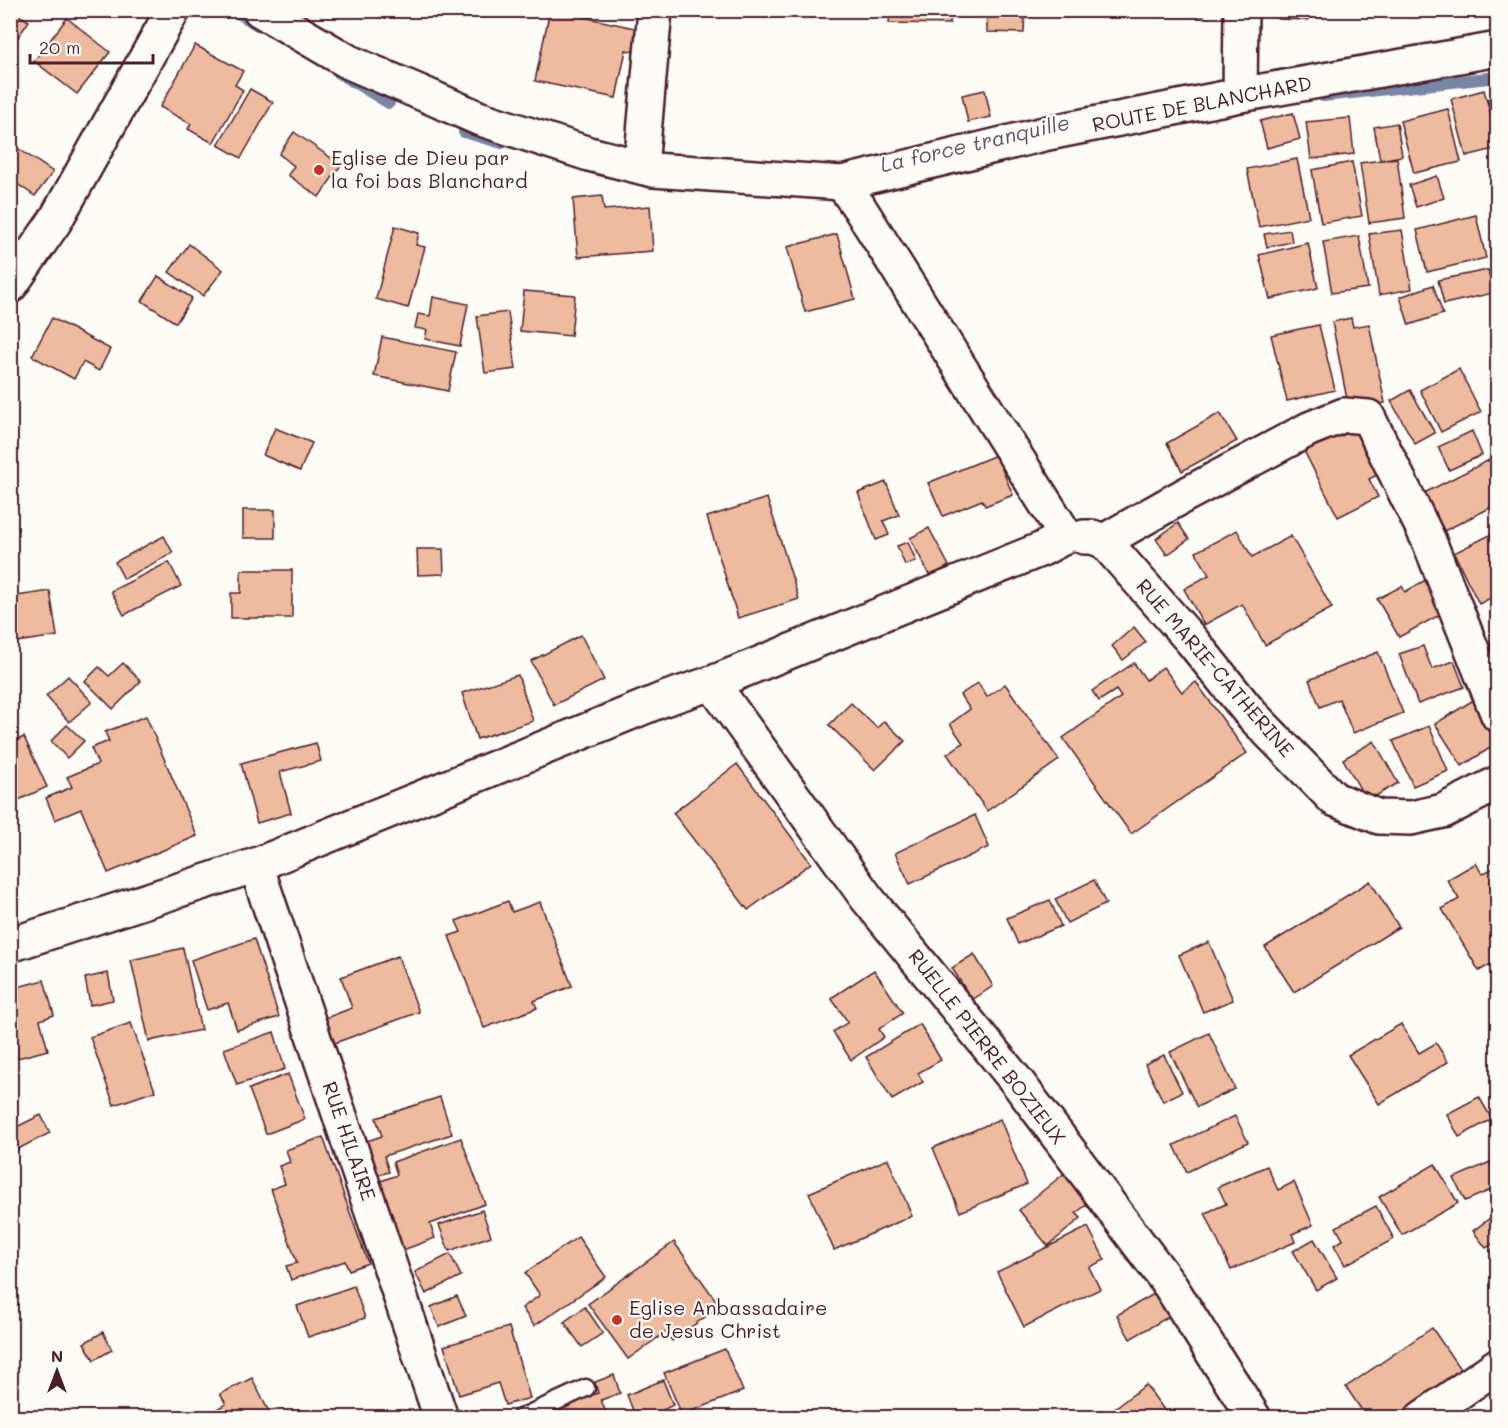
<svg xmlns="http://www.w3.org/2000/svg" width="1508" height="1428" viewBox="0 0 1508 1428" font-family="Mali,sans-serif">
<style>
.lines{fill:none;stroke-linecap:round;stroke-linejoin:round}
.stream{stroke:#7885a4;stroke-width:12}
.building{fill:#eebb9f;stroke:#4a1f2b;stroke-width:1.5}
.lane-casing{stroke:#4a1f2b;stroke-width:21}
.street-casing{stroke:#4a1f2b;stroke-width:38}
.secondary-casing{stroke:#4a1f2b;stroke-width:38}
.lane{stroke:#fdfcf7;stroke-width:16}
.street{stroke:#fdfcf7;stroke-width:33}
.secondary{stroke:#fdfcf7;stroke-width:33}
.poi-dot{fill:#c8321e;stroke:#fdfcf7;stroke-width:2}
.labels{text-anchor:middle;stroke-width:4.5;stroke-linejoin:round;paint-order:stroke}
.street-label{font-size:20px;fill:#4a1f2b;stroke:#fdfcf7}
.poi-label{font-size:20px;fill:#4a1f2b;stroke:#fdfcf7;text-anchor:start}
.water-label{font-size:21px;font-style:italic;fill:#615267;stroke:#fdfcf7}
</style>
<rect width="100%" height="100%" fill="#fdfcf7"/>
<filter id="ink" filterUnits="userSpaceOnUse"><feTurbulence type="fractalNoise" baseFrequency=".0167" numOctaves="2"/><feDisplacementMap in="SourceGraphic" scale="12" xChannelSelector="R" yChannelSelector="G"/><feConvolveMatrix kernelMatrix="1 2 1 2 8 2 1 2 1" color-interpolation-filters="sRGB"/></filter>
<g filter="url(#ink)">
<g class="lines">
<g class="stream">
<path d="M233 10 259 26"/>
<path d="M339 73 389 103"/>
<path d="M1323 96 1498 77"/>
<path d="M464 132 502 143"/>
</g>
</g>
<g class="building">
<path d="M10 10 29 21 10 49Z"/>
<path d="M550 10 649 31 644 54 626 50 616 98 535 81Z"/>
<path d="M890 10H951L950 24 889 23Z"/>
<path d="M987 10H1025L1024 33 987 32Z"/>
<path d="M1165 10H1203L1204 16H1165Z"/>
<path d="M1278 10H1309L1308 20 1278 19Z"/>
<path d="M67 18 110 52 77 94 34 61Z"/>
<path d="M195 45 243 71 235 85 243 90 213 143 188 129 191 124 160 107Z"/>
<path d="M250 89 273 102 241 158 218 145Z"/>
<path d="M985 90 991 117 968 122 962 95Z"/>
<path d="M1484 90 1498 141V148L1466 156 1451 99Z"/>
<path d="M1498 94V123L1487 99Z"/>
<path d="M1448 109 1461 162 1414 173 1400 121Z"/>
<path d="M1293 113 1300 139 1267 148 1260 121Z"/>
<path d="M1350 118 1354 154 1311 159 1306 122Z"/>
<path d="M1397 123 1402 156 1380 160 1374 127Z"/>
<path d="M294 132 341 165 319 197 288 175 294 166 279 154Z"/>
<path d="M10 143 53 172 35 196 10 179Z"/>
<path d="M1397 158 1405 218 1369 223 1360 163Z"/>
<path d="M1297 159 1309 217 1259 227 1247 169Z"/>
<path d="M1352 162 1362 216 1321 223 1312 170Z"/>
<path d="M1437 176 1444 198 1416 207 1409 185Z"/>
<path d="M602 196 604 210 650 206 653 251 578 257 573 199Z"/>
<path d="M1476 215 1486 258 1427 272 1417 230Z"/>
<path d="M395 226 419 233 416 245 425 247 408 308 376 299Z"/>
<path d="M1290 230 1292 242 1267 247 1264 234Z"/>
<path d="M1402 230 1412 289 1379 295 1369 234Z"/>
<path d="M837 234 855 299 805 312 787 247Z"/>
<path d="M1359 236 1368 288 1332 293 1323 242Z"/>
<path d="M1308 243 1318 288 1270 299 1259 255Z"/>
<path d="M189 244 223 270 203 296 169 272Z"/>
<path d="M1498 255V269L1492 259Z"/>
<path d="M1488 270 1493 293 1444 304 1438 280Z"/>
<path d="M158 276 192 298 176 323 142 301Z"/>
<path d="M1433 285 1443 314 1409 325 1400 297Z"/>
<path d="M524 291 575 295 571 336 520 331Z"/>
<path d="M433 297 468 304 460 346 425 339 427 330 415 328 418 314 430 316Z"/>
<path d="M508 312 516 369 485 373 477 316Z"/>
<path d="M52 318 110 349 99 371 83 362 74 379 32 356Z"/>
<path d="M1351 318 1353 327 1369 324 1385 403 1349 410 1332 322Z"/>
<path d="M1319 325 1335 390 1287 401 1271 335Z"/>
<path d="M382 337 456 352 448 391 374 376Z"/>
<path d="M1459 369 1481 412 1441 432 1420 390Z"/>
<path d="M1410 390 1435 433 1415 444 1391 401Z"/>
<path d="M1220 413 1237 441 1182 471 1167 443Z"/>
<path d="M1354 424 1379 474 1369 479 1378 497 1338 517 1303 449Z"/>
<path d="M275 428 312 443 300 471 263 455Z"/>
<path d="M1472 431 1482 455 1449 470 1438 447Z"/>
<path d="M996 455 1013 495 985 506 982 500 943 516 928 483Z"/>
<path d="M1495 457 1498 461V482L1492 485 1498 496V504L1444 531 1424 493Z"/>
<path d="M886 482 899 515 883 521 889 535 876 540 858 493Z"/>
<path d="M767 498 799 599 738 618 707 517Z"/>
<rect x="243" y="510" width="32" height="28"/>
<path d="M1178 523 1189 539 1167 555 1156 539Z"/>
<path d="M929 528 949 566 930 576 910 538Z"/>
<path d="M1237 530 1252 557 1291 536 1332 608 1265 645 1242 604 1204 625 1184 589 1209 575 1196 552Z"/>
<path d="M1498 531V594L1479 604 1454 553Z"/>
<path d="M164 536 173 553 124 579 115 562Z"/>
<path d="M908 542 916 561 905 565 897 546Z"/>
<path d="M417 549H443L444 574 418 575Z"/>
<path d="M169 562 181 586 124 615 111 591Z"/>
<path d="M241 570H292V618H231V593H241Z"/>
<path d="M1427 579 1445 612 1399 637 1377 599 1402 586 1405 592Z"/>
<path d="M50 591 57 636 10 643V597Z"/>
<path d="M1134 627 1146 642 1123 660 1112 646Z"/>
<path d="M581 635 604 680 554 705 531 661Z"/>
<path d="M1498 641V661L1490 644Z"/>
<path d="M1423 646 1432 669 1454 661 1464 687 1418 704 1399 654Z"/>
<path d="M1378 652 1403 713 1353 733 1339 699 1320 707 1309 680Z"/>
<path d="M123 663 141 681 113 709 85 681 99 667 109 676Z"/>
<path d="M1134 663 1146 680 1163 667 1182 692 1196 682 1247 753 1131 834 1063 738 1121 697 1116 690 1099 701 1092 691Z"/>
<path d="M518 675 533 721 477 739 462 693Z"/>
<path d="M68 676 92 702 69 722 46 696Z"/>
<path d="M978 683 987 697 1005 684 1059 760 987 811 947 754 963 743 950 724 970 709 960 695Z"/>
<path d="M1475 699 1498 733V743L1462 766 1435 724Z"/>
<path d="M851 703 877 728 884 721 905 741 875 770 829 725Z"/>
<path d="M146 716 197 836 108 873 81 809 55 820 46 798 72 787 67 777 98 764 91 748 109 741 105 732Z"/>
<path d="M67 725 84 741 67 758 51 741Z"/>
<path d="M1429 726 1448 771 1413 786 1393 741Z"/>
<path d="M24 737 47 787 10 804V743Z"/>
<path d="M1374 741 1398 783 1367 801 1343 759Z"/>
<path d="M316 743 321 761 280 772 291 813 257 823 241 763Z"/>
<path d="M737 764 811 863 748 910 673 813Z"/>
<path d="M975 815 989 847 910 884 895 853Z"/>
<path d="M1476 863 1482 874 1498 866V960L1479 971 1442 909 1459 899 1447 880Z"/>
<path d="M1094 880 1106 904 1067 923 1055 899Z"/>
<path d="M1370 881 1399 927 1294 992 1265 947Z"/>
<path d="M1050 900 1061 926 1018 944 1007 918Z"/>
<path d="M508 901 512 912 540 902 572 986 534 1001 537 1008 484 1028 449 936 461 932 456 921Z"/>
<path d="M254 939 279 1017 237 1030 228 1003 207 1010 191 960Z"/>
<path d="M1209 942 1233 1000 1203 1012 1179 955Z"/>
<path d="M183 948 201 1030 149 1041 131 960Z"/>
<path d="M974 954 993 986 972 1000 952 968Z"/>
<path d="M398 956 419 1012 332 1044 323 1019 352 1008 341 977Z"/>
<path d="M874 970 903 1013 879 1029 884 1037 851 1060 833 1032 848 1022 831 998Z"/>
<path d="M108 973 113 1000 90 1005 85 978Z"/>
<path d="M44 980 54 1015 40 1020 48 1050 10 1060V989Z"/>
<path d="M131 1023 155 1091 114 1105 90 1037Z"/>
<path d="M920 1024 941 1060 918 1073 923 1082 892 1100 866 1057Z"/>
<path d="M1401 1024 1419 1053 1436 1043 1448 1062 1379 1104 1348 1055Z"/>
<path d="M274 1032 285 1069 237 1085 224 1049Z"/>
<path d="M1209 1033 1235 1089 1197 1107 1170 1052Z"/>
<path d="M1164 1055 1182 1092 1163 1101 1145 1064Z"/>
<path d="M288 1074 305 1119 266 1134 249 1089Z"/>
<path d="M440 1097 452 1134 384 1156 389 1172 372 1177 361 1143 382 1136 376 1118Z"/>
<path d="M1479 1097 1492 1119 1459 1137 1447 1114Z"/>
<path d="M41 1115 50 1133 10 1153V1130Z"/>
<path d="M1235 1116 1248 1142 1187 1172 1174 1145Z"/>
<path d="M1000 1119 1027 1184 960 1212 933 1148Z"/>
<path d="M323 1137 368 1263 349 1270 345 1261 291 1280 286 1266 297 1263 271 1189 285 1184 279 1166 290 1162 286 1150Z"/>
<path d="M461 1138 485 1204 430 1224 435 1238 403 1250 378 1182 397 1175 393 1162Z"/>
<path d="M888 1159 912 1216 834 1250 809 1193Z"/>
<path d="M1490 1162 1498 1179V1187L1465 1201 1454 1178Z"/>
<path d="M1435 1164 1458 1203 1402 1235 1379 1197Z"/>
<path d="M1267 1166 1278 1190 1294 1182 1313 1225 1292 1234 1295 1242 1231 1270 1205 1213 1226 1204 1218 1187Z"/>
<path d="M1066 1172 1090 1202 1076 1213 1081 1218 1048 1246 1019 1210Z"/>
<path d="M1376 1206 1394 1239 1345 1265 1334 1245 1343 1240 1336 1227Z"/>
<path d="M482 1210 491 1236 449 1251 439 1225Z"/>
<path d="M1490 1218 1498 1228V1240L1486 1248 1473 1231Z"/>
<path d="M1088 1227 1105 1260 1089 1267 1100 1289 1024 1327 997 1272Z"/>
<path d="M578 1237 606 1277 534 1326 522 1308 540 1295 525 1273Z"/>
<path d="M1314 1239 1337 1278 1316 1290 1293 1251Z"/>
<path d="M674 1242 720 1306 672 1341 666 1332 628 1359 588 1304Z"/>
<path d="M1498 1245V1261L1490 1251Z"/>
<path d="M450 1254 461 1276 426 1294 415 1272Z"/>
<path d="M354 1286 365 1318 308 1337 297 1306Z"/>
<path d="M1161 1290 1175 1313 1130 1339 1117 1315Z"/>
<path d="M457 1296 466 1316 439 1327 431 1307Z"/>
<path d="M585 1307 603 1333 582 1347 564 1322Z"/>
<path d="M509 1327 530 1398 505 1405 498 1383 459 1395 444 1346Z"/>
<path d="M1432 1328 1464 1375 1400 1418H1367L1346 1387Z"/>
<path d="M103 1332 112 1350 94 1360 84 1343Z"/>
<path d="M725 1349 743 1391 682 1415 664 1373Z"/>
<path d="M614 1375 620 1393 601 1400 608 1418H530L598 1393 595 1382Z"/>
<path d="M252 1378 272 1418H200L226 1404 220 1394Z"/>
<path d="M663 1380 673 1405 663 1410 666 1418H636L627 1395Z"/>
<path d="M1146 1385 1170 1418H1101Z"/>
</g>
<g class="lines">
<g class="lane-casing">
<path id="lane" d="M520 1418 586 1388"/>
</g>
<g class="street-casing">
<g id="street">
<path d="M1240 95 1241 10"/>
<path d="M641 167 655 10"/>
<path d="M10 286 55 221 173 10"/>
<path d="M1084 537H1092L1104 541 1192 641 1251 714 1334 799 1379 817 1411 818 1443 811 1498 783"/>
<path d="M1104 541 1185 495 1309 429 1344 415 1368 417 1429 541 1498 715"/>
<path d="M712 683 866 897 1018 1083 1169 1284 1254 1418"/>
<path d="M256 865 441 1418"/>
<path d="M10 945 256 865 664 699 712 683 1042 549 1066 536 859 207 842 183"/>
<path d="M1422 1418 1498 1365"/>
</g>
</g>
<g class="secondary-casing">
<path id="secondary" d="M260 10 349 62 426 95 478 118 589 154 653 170 842 183 1048 133 1240 95 1498 49"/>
</g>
<use href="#lane" class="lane"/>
<use href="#street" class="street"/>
<use href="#secondary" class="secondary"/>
</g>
</g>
<g class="poi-dot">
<circle cx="319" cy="170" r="6"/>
<circle cx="617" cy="1320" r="6"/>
</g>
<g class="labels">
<g class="street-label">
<text transform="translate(1202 104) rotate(-11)" y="7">ROUTE DE BLANCHARD</text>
<text transform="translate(1215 668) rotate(49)" y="7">RUE MARIE-CATHERINE</text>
<text transform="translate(987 1047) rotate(52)" y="7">RUELLE PIERRE BOZIEUX</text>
<text transform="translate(349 1141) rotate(71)" y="7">RUE HILAIRE</text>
</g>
<g class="poi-label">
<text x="331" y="165">Eglise de Dieu par<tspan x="331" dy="23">la foi bas Blanchard</tspan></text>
<text x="629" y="1315">Eglise Anbassadaire<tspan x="629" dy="23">de Jesus Christ</tspan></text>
</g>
<g class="water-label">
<text transform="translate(975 144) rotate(-13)" y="7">La force tranquille</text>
</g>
</g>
<rect width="1508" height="1428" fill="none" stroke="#fdfcf7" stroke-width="36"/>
<rect x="18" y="18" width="1472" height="1392" fill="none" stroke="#4a1f2b" stroke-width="2" filter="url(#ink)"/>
<g transform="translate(57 1371)" stroke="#fdfcf7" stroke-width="4.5" paint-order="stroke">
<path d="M0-4.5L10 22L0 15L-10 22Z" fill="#4a1f2b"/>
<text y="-9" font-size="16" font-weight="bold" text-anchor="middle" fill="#4a1f2b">N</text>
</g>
<path d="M30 54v9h123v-9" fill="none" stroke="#4a1f2b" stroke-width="3"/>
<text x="39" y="54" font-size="18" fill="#4a1f2b" stroke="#fdfcf7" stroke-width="4.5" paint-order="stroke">20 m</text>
</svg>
